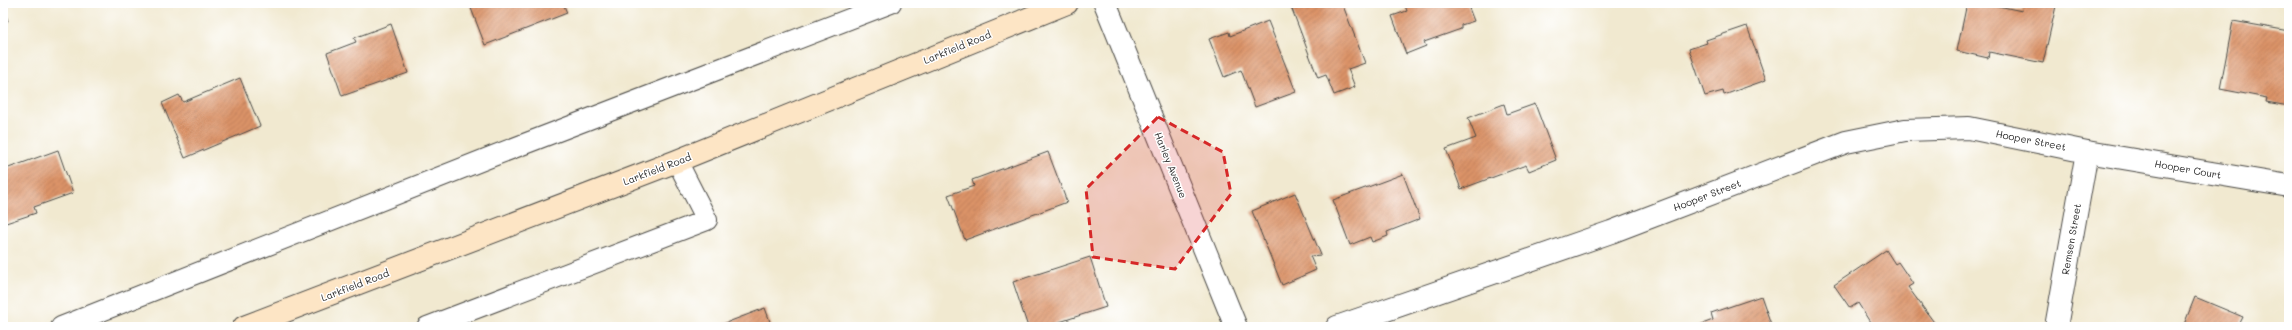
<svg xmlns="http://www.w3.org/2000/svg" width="2292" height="330" viewBox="0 0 2292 330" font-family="Mali,sans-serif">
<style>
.building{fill:url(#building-hatch)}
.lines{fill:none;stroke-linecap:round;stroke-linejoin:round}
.lane-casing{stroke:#494844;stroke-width:22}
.street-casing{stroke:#494844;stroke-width:24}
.secondary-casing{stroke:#494844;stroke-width:24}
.lane{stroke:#fff;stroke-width:20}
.street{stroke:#fff;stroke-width:22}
.secondary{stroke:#fde5c5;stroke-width:22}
.marked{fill:#d62828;fill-opacity:0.2;stroke:#d62828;stroke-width:3;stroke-dasharray:8 5;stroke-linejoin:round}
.labels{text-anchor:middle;stroke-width:3;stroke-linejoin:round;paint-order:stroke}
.street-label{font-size:10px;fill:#2b2b2b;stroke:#fff}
</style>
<defs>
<pattern id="building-hatch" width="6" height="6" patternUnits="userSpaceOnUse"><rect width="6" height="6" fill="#db9368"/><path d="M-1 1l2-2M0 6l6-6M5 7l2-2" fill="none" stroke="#b27856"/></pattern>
</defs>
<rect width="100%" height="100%" fill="#fff"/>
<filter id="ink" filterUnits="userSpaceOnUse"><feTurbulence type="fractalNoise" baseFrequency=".025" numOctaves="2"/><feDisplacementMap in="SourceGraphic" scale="8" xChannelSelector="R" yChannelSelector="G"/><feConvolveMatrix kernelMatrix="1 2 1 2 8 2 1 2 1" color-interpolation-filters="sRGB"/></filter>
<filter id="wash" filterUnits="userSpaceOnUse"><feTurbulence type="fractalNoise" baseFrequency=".012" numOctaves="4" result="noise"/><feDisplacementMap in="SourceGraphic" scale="16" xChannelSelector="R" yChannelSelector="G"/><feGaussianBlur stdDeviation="0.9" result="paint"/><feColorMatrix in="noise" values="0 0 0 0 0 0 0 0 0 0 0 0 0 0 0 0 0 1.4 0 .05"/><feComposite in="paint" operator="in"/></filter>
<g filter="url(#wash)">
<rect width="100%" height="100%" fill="#f1e9d0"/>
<g id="blocks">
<g class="building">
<path d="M469 3H563L567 13 485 45Z"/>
<path d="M1293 3H1342L1365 63 1348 69 1355 87 1334 95 1326 75 1318 78 1290 4Z"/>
<path d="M1404 3H1467L1474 21 1461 25V29L1424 42 1426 46 1406 54 1392 16 1407 11Z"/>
<path d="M1967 3H1984L2022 11 2023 3H2040L2056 6 2043 63 1989 52 1988 58 1957 51Z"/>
<path d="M3 6 8 21 3 23Z"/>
<path d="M1268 21 1296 92 1255 107 1241 70 1224 77 1209 39 1229 32 1230 36Z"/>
<path d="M2233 21 2289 31V106L2266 102 2267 98 2220 89Z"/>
<path d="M391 24 408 73 342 96 327 53 356 42 354 38Z"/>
<path d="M1747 26 1766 80 1724 95 1723 91 1705 96 1689 49 1707 43 1706 40Z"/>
<path d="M240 78 260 126 185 158 162 103 179 95 183 102Z"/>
<path d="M1504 104 1507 114 1535 104 1556 160 1529 171 1526 165 1461 189 1446 149 1476 138 1468 118Z"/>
<path d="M58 150 73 193 34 207 36 213 6 223 3 215V170Z"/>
<path d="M1048 152 1067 202 965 240 948 195 974 186 972 180Z"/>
<path d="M1403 174 1420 219 1387 232 1388 236 1372 242 1370 237 1350 245 1333 200Z"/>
<path d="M1295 193 1321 255 1310 256 1316 270 1282 285 1252 211Z"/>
<path d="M1886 250 1895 264 1898 262 1913 284 1908 287 1936 325 1933 327H1873L1858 303 1850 308 1834 285Z"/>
<path d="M1090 257 1106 307 1044 327H1028L1013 282Z"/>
<path d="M1761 296 1772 327H1694L1713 320 1711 313Z"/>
<path d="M2195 297 2243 317 2238 327H2183Z"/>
<path d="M765 308 772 327H715Z"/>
</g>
</g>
</g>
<g filter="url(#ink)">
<use href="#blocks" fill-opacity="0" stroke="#494844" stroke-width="1"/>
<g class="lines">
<g class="lane-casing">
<g id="lane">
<path d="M61 327 493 156 891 3"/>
<path d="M427 327 707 220 677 161"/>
</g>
</g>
<g class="street-casing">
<g id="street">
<path d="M1105 3 1236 327"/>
<path d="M1337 327 1611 232 1846 142 1905 130 1969 128 2087 152 2289 186"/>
<path d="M2056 327 2087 152"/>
</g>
</g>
<g class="secondary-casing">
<path id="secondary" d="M244 327 677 161 1067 3"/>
</g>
<use href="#lane" class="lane"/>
<use href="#street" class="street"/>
<use href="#secondary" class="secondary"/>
</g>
</g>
<path class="marked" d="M1158 117 1223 152 1231 194 1175 269 1093 257 1086 189Z"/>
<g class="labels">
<g class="street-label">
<text transform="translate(957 47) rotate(-22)" y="4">Larkfield Road</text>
<text transform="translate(2031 140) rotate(11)" y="4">Hooper Street</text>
<text transform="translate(1171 165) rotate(68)" y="4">Harley Avenue</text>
<text transform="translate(657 169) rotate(-21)" y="4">Larkfield Road</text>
<text transform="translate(2188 169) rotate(10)" y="4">Hooper Court</text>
<text transform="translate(1707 195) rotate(-21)" y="4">Hooper Street</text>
<text transform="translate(2071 239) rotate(-80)" y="4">Remsen Street</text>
<text transform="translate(355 285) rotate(-21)" y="4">Larkfield Road</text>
</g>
</g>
<rect width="2292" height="330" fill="none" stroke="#fff" stroke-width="16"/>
</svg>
